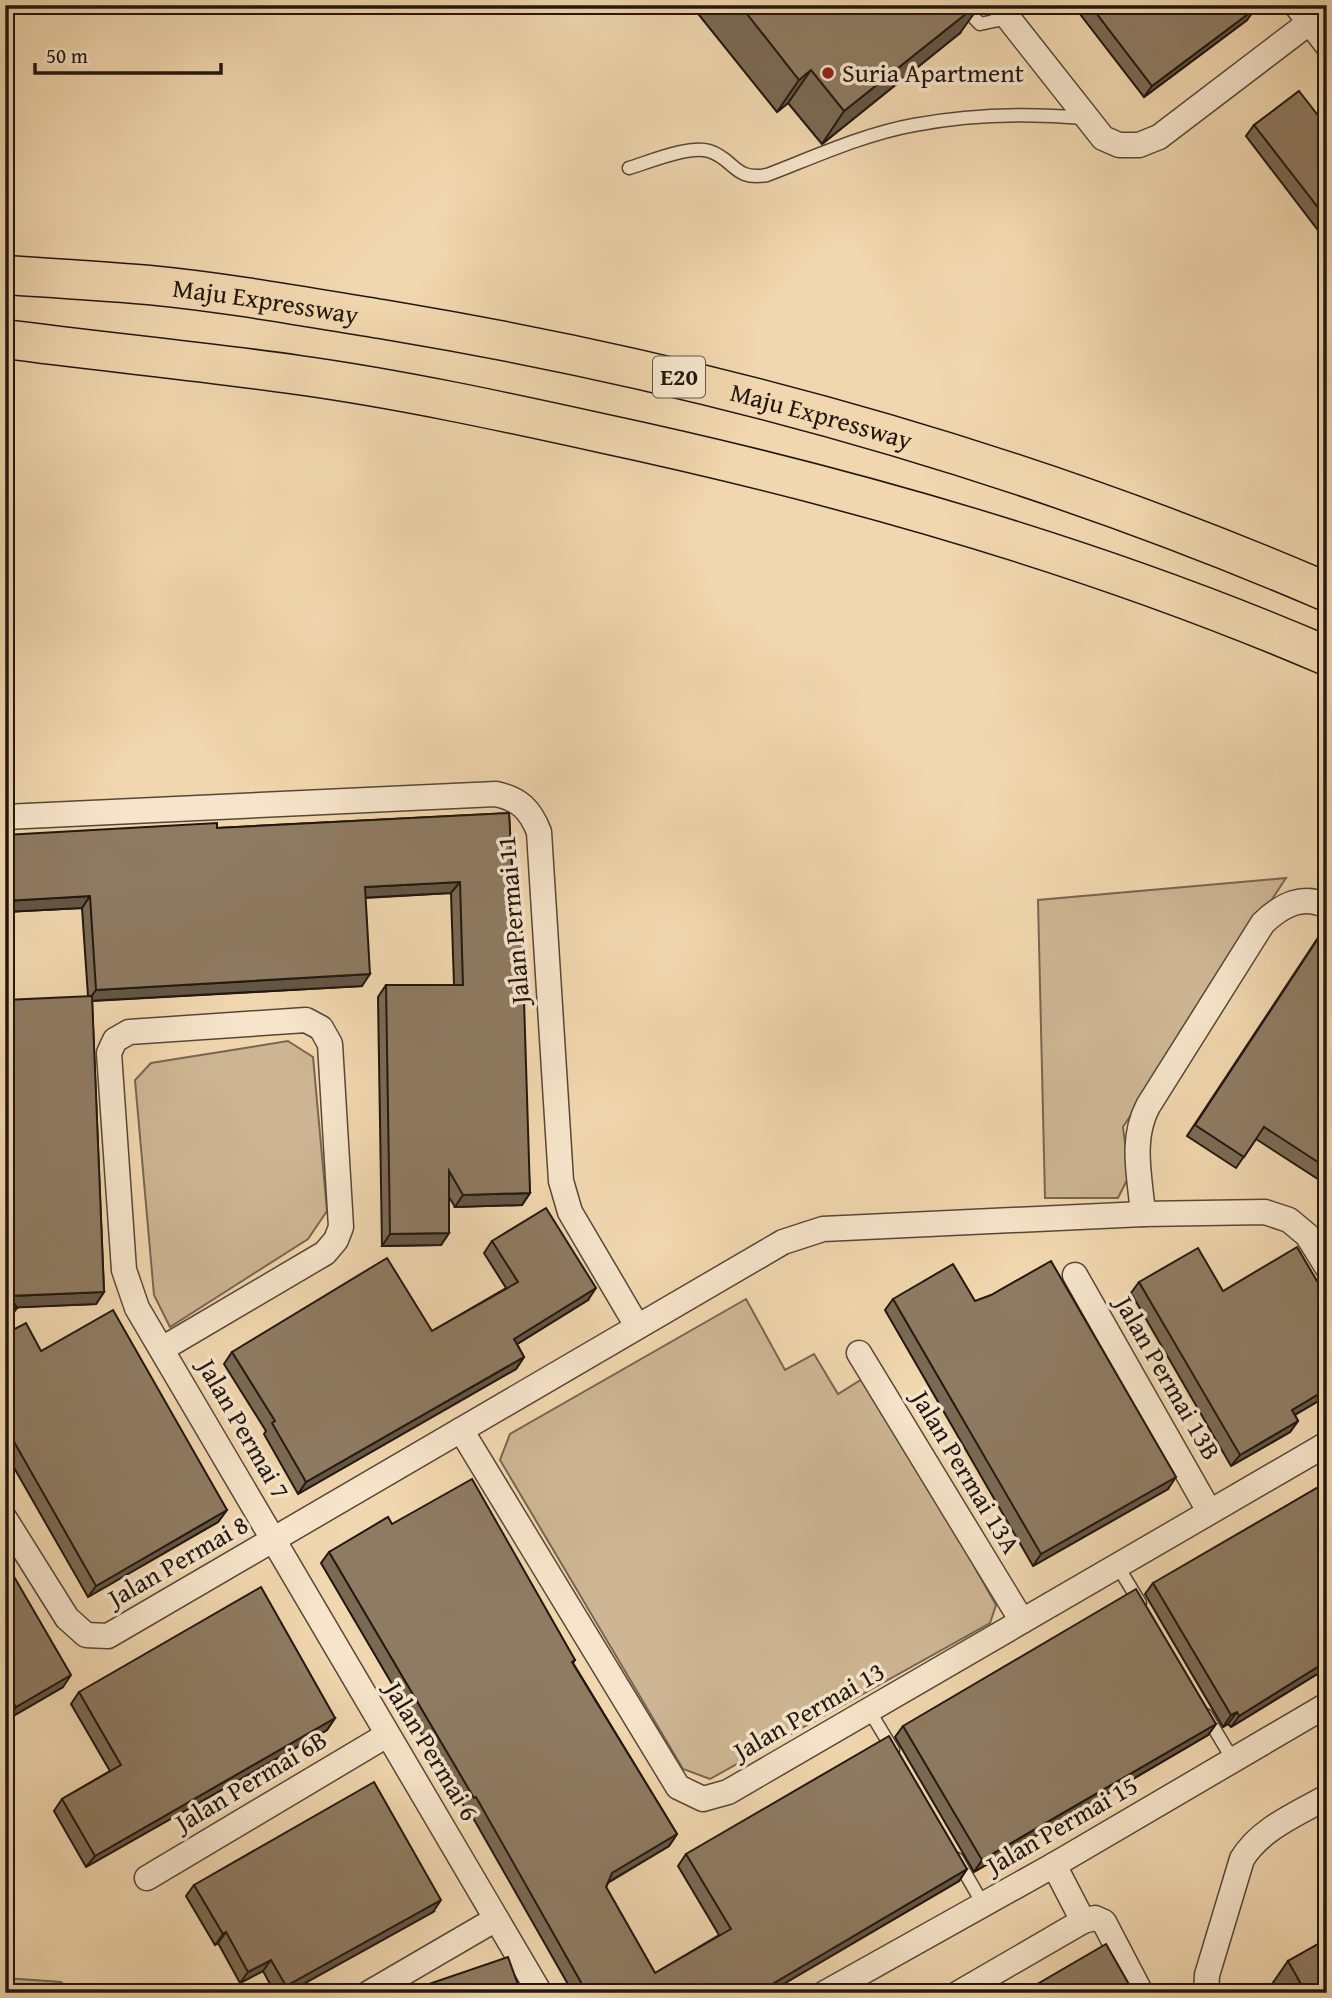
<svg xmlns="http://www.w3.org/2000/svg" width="1332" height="1998" viewBox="0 0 1332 1998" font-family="'Gentium Book Plus',serif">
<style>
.green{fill:#ceb694;stroke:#786652;stroke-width:2}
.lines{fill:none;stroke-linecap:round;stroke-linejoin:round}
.lane-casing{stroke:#564737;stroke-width:15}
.street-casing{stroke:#564737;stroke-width:27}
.highway-casing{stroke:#22170f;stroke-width:41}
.lane{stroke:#f6e5cb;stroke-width:12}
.street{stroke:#f6e5cb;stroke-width:24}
.highway{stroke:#f1d7af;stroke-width:38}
.wall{fill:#7a6a54;stroke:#22170f;stroke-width:2}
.shaded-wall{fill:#635645;stroke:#22170f;stroke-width:2}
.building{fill:#8e7b62;stroke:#22170f;stroke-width:2}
.poi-dot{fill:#8f2418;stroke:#f6e5cb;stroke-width:2.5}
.labels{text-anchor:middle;stroke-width:7;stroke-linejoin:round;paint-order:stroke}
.shield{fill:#f6e5cb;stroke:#625547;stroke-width:2}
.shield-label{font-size:24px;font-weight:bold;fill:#22170f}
.poi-label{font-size:26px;fill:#22170f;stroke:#f6e5cb;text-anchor:start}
.street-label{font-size:26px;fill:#22170f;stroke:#f6e5cb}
</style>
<rect width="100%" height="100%" fill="#f1d7af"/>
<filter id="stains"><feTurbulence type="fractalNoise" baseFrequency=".00286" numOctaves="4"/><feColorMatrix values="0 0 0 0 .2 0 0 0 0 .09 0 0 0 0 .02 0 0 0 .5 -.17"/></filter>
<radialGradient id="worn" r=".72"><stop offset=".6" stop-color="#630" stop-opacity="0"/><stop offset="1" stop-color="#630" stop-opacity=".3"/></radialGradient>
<g class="green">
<path d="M1286 878 1123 1127 1129 1176 1118 1198H1045L1038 900Z"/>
<path d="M288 1041 313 1057 327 1211 308 1239 170 1327 154 1295 135 1080 151 1063Z"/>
<path d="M746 1299 785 1370 814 1354 838 1394 867 1376 996 1605 990 1623 710 1779 683 1769 500 1460 510 1434Z"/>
<path d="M5 1978 61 1982 72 1993H5Z"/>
</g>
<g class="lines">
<g class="lane-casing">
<g id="lane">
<path d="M962 5 980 24 1008 18"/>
<path d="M629 168C649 162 689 145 709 151 735 159 733 181 767 175 814 157 864 134 914 125 971 114 1028 113 1085 118"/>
<path d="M1117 1565 1140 1603"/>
<path d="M869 1710 893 1750"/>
<path d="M1206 1715 1233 1760"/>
<path d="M957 1859 983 1904"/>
</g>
</g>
<g class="street-casing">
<g id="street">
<path d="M998 5 1103 138 1119 145H1139L1159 137 1327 9"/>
<path d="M1296 5 1327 45"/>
<path d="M5 817 496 794C519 799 530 809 539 832L561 1181 570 1212 637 1326"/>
<path d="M1143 1214C1140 1177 1130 1140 1148 1106L1263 923C1282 905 1302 894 1327 906"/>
<path d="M1075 1275 1209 1511"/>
<path d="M162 1349 325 1253 336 1240 341 1227 330 1044 321 1028 306 1020 129 1032 115 1040 109 1053 124 1270 137 1308 540 1993"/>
<path d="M859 1353 1022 1621"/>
<path d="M461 1430 678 1787 703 1799 728 1792 1327 1444"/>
<path d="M5 1519 67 1618 86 1635 108 1636 783 1242 823 1229 1143 1214 1265 1212 1289 1220 1307 1235 1327 1267"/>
<path d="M147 1878 387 1735"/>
<path d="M1083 1921 1095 1918 1104 1922 1141 1993"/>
<path d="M369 1993 496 1919"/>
<path d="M825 1993 1054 1865 1327 1705"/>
<path d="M959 1993 1083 1921 1054 1865"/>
<path d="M1206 1993 1207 1975 1242 1859C1260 1829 1297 1814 1327 1797"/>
</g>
</g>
<g class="highway-casing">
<g id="highway">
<path id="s1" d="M5 275C53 278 101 281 149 285 231 293 312 308 393 321 715 375 1027 463 1327 592"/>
<path d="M5 339C103 352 201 361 298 375 399 389 501 411 601 433 848 486 1094 556 1327 656"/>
</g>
</g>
<use href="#lane" class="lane"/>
<use href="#street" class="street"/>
<use href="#highway" class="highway"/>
</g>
<g class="wall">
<path d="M691 5H842L846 10 960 33 822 144 788 103 777 112Z"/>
<path d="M1073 5H1254L1247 20 1144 97Z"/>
<path d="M1254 125 1327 127V242L1246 136Z"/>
<path d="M509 813 530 1193 522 1205 455 1207 449 1197V1233L441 1245 382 1246 378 997 386 985H454L451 893 365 898 362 986 92 1001 104 1292 96 1304 17 1307 88 996 82 908 5 912 217 828Z"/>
<path d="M1327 924V1185L1256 1139 1236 1168 1187 1136Z"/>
<path d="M492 1241 588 1300 517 1344 524 1357 516 1369 298 1494 264 1434 266 1431 224 1364 232 1352 432 1331 506 1288 484 1253Z"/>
<path d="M1139 1282 1223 1291 1327 1298V1396L1295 1415 1298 1421 1290 1432 1231 1466 1131 1293Z"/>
<path d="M893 1299 975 1301 1168 1489 1033 1566 885 1310Z"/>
<path d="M5 1334 41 1351 227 1510 218 1522 88 1597 5 1452Z"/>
<path d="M392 1524 575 1660 573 1663 677 1834 669 1846 608 1883 606 1887 655 1973 719 1935 678 1866 686 1854 967 1869 959 1881 768 1993H573L468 1809 466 1810 321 1563 329 1552Z"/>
<path d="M5 1580 63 1687 8 1719 5 1715Z"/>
<path d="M1153 1583 1327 1668 1231 1727 1228 1724 1223 1727 1145 1594Z"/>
<path d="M79 1692 335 1718 327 1730 86 1867 54 1811 62 1799 110 1771 71 1704Z"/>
<path d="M1216 1724 1208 1735 974 1872 895 1737 903 1726Z"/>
<path d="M194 1885 433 1912 287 1993H275L263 1971 240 1983 218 1943 215 1945 186 1896Z"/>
<path d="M1288 1961 1327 1993H1277L1272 1984Z"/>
</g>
<g class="shaded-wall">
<path d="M977 5H980L960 33 822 144 844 111Z"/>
<path d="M1256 8 1247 20 1144 97 1152 86Z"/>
<path d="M811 70 788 103 777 112 799 80Z"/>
<path d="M460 882 451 893 357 898 365 887Z"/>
<path d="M90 896 82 908 5 912V901Z"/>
<path d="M370 974 362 986 88 1001 96 990Z"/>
<path d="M530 1193 522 1205 455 1207 463 1195Z"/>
<path d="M449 1233 441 1245 382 1246 390 1234Z"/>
<path d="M596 1288 588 1300 506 1351 514 1339Z"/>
<path d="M104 1292 96 1304 5 1308 10 1296Z"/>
<path d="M5 1308H17L9 1319H5Z"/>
<path d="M524 1357 516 1369 298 1494 306 1482Z"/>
<path d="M1327 1389V1396L1284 1421 1292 1410Z"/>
<path d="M1298 1421 1290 1432 1231 1466 1240 1455Z"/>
<path d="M1176 1477 1168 1489 1033 1566 1041 1554Z"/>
<path d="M227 1510 218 1522 88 1597 96 1586Z"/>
<path d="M1327 1661V1668L1231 1727 1239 1716Z"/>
<path d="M71 1675 63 1687 8 1719 16 1707Z"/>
<path d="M1237 1712 1228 1724 1223 1727 1231 1715Z"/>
<path d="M335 1718 327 1730 86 1867 95 1856Z"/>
<path d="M1216 1724 1208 1735 974 1872 982 1860Z"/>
<path d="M677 1834 669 1846 603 1885 612 1873Z"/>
<path d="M967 1869 959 1881 768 1993H757Z"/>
<path d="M441 1900 433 1912 287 1993H281L286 1986Z"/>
<path d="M226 1932 218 1943 215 1945 223 1934Z"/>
<path d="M271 1960 263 1971 240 1983 248 1972Z"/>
</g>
<g class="building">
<path d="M740 5H842L846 10 852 5H977L844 111 811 70 799 80Z"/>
<path d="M1090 5H1254L1256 8 1152 86Z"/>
<path d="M1299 91 1327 127V219L1254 125Z"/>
<path d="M509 813 514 904H521L530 1193 463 1195 449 1171V1233L390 1234 386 985H463L460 882 365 887 370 974 96 990 90 896 5 901V835L217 823V828Z"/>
<path d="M1327 925V1168L1264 1127 1244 1157 1195 1125Z"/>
<path d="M92 996 104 1292 10 1296 17 1308H5V1000Z"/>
<path d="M546 1208 596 1288 514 1339 524 1357 306 1482 272 1423 275 1421 232 1352 387 1258 432 1331 518 1282 492 1241Z"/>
<path d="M1297 1247 1327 1298V1389L1292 1410 1298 1421 1240 1455 1139 1282 1198 1248 1223 1291Z"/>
<path d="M1051 1261 1176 1477 1041 1554 893 1299 953 1264 975 1301 991 1295Z"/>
<path d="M113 1310 227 1510 96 1586 5 1426V1334L26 1323 41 1351Z"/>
<path d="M472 1479 575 1660 572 1662 677 1834 612 1873 606 1887 655 1973 731 1929 686 1854 889 1736 967 1869 757 1993H587L476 1797 474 1798 329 1552 388 1517 392 1524Z"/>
<path d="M1327 1482V1661L1239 1716 1237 1712 1231 1715 1153 1583Z"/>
<path d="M13 1575 71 1675 16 1707 5 1689V1580Z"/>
<path d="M261 1587 335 1718 95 1856 62 1799 121 1765 79 1692Z"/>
<path d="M1136 1589 1216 1724 982 1860 903 1726Z"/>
<path d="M374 1782 441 1900 286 1986 271 1960 248 1972 226 1932 223 1934 194 1885Z"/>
<path d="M1327 1939V1993H1306L1288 1961Z"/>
<path d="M1106 1944 1134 1993H1022Z"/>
<path d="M508 1957 521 1993H423L420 1987Z"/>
</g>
<circle class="poi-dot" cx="828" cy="73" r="7"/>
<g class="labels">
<rect class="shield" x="653" y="356.5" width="52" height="41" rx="5"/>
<g class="shield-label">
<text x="679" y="385">E20</text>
</g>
<g class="poi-label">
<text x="842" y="82">Suria Apartment</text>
</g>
<g class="street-label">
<text dy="9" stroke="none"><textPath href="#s1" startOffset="262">Maju Expressway</textPath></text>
<text dy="9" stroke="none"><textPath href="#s1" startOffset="830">Maju Expressway</textPath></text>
<text transform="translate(513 920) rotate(-95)" y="9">Jalan Permai 11</text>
<text transform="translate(1168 1378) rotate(60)" y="9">Jalan Permai 13B</text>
<text transform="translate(244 1429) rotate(60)" y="9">Jalan Permai 7</text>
<text transform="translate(966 1472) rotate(59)" y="9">Jalan Permai 13A</text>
<text transform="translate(178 1561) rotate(-30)" y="9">Jalan Permai 8</text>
<text transform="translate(809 1711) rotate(-30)" y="9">Jalan Permai 13</text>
<text transform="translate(432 1751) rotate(59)" y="9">Jalan Permai 6</text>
<text transform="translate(251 1781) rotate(-31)" y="9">Jalan Permai 6B</text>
<text transform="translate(1062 1825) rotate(-30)" y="9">Jalan Permai 15</text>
</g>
</g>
<rect width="1332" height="1998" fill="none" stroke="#f1d7af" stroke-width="28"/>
<rect x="7" y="7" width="1318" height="1984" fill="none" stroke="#22170f" stroke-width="3.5"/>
<rect x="14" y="14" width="1304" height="1970" fill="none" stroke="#22170f" stroke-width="2"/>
<path d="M35 63v10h186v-10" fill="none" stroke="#22170f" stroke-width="3.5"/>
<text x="46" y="63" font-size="21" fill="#22170f" stroke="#f6e5cb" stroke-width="5" paint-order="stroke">50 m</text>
<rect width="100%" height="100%" filter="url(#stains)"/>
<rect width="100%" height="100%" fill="url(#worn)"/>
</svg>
